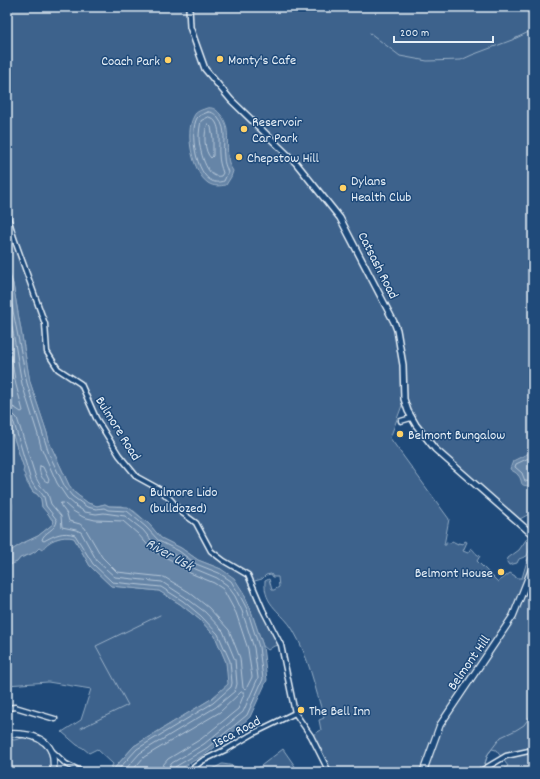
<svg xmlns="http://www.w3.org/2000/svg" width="540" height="779" viewBox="0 0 540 779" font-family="Dekko,sans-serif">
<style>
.green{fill:#3c628c;stroke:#92aac2}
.water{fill:#6685a7;stroke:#9ab0c7}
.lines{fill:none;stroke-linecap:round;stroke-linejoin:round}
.shore{stroke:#b4c6d8;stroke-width:1}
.stream{stroke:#9ab0c7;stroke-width:1}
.minor-casing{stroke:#e8f1f8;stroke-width:7}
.tertiary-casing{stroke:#e8f1f8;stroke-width:8}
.secondary-casing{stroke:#e8f1f8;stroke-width:8}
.minor{stroke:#1f4a7a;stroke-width:4}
.tertiary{stroke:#1f4a7a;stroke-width:5}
.secondary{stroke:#1f4a7a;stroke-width:5.5}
.poi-dot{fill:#ffd166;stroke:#1f4a7a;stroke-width:1.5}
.labels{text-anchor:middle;stroke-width:3;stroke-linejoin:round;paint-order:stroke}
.poi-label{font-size:14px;fill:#e8f1f8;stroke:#1f4a7a;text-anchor:start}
.street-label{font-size:14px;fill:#e8f1f8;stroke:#1f4a7a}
.water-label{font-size:15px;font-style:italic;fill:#d4e1ec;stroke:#1f4a7a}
</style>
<rect width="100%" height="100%" fill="#1f4a7a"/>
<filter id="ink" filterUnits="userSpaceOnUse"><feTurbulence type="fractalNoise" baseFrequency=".025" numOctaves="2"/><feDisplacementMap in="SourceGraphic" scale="8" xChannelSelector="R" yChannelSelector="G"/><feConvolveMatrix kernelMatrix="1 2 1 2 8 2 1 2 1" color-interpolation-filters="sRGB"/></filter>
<g filter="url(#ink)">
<g class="green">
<path d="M7 7H533V512L518 520 435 449 416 425 404 400 390 438 449 519 444 545H446V542L451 543 452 541 458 544V543L463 544 465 541 467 542 463 551 468 553 471 548C475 551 475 554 480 556L477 561 498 582 510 573 515 576 516 578H522L527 561 533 548V561L507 627H509L514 618 533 571V772H495L501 771 508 766 496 750 492 749 488 754 485 763 489 772H491H420L406 770V772H329L311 736 321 730 319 720 324 718C315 688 309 657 293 630 283 612 263 606 265 581L269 579 272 590H274L279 587 278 577H273L271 574 266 575 262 579 251 582 281 645 274 646 268 650 263 646 250 608 243 592 221 569 198 560 181 548 161 538 149 524 134 511 121 506H109L105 504 97 506 88 503 75 493 69 485 50 444 47 433 30 382 13 284 8 269 9 263 7 262Z"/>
<path d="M7 418 24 468 27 483 33 492 37 494 41 499 42 507 48 513 51 519 54 521 53 524 38 536 23 543 7 553V519L12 509V504L7 492Z"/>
<path d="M531 535 533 537V545L530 548 527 556 519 559 517 563 509 565 507 562 508 558 519 550 528 537Z"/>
<path d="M66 536 74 538 90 566 111 586 159 591 180 604 199 619 215 636 226 662 229 684 211 699 134 746 111 772H109L113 764 97 749 89 753 83 748 77 745 62 732 81 720 91 689 48 682 7 685V566L17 562 20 558 31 554 39 548 53 540Z"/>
<path d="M27 737C47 745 50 750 52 772H7V738L14 740Z"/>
<path d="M283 749 299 772H253Z"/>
<path d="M222 764C230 765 238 766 244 772H210L209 771Z"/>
</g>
<g class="water">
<path d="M207 108C212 107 216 109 220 114 231 127 226 140 228 156 228 162 230 166 233 171L231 177 226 185C220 186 214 187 208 183 193 173 184 133 194 116 196 111 202 110 207 108Z"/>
<path d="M7 262 9 265 8 269 13 284 30 382 47 433 50 444 69 485 75 493 88 503 97 506 105 504 109 506 128 507 149 524 161 538 181 548 198 560 221 569 234 578 243 592 250 608 263 646 267 680 250 717 229 736 209 752 175 772H111L134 746 211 699 228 684 226 662 215 636 199 619 180 604 159 591 111 586 90 566 74 538C62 535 48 540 42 550L39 548 36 551 31 554 20 558 17 562 7 566V553L23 543 38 536 53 524 54 521 42 507 41 499 37 494 33 492 25 477V475L23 472 24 468 7 418Z"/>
<path d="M533 451V486C516 486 525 483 518 475 516 472 512 471 510 469L513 461Z"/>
<path d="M7 492C14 502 12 508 7 519Z"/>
</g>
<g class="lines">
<g class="shore">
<path d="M208 112C213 112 215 114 218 118 228 130 222 143 224 157 224 163 226 167 228 172L224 181C220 182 216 183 212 181 196 174 189 132 197 118 199 115 204 114 208 112Z"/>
<path d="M209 117C223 121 218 144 219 154 219 161 221 167 223 173L221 176C206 180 199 148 199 137 199 132 200 126 201 121Z"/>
<path d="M208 124 211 127 213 138V156L211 158C204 152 203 132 208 124Z"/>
<path d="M7 280 27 383 49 454 65 487 72 496 87 507 96 509 104 508 108 510 127 511 146 527 159 541 179 551 196 564 219 573 231 581 239 594 247 609 259 647 263 679 247 715 207 748 175 767 173 772"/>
<path d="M7 308 13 332 22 384 38 435 41 447 57 483 67 498 76 506 85 512 96 514 104 513 125 516 143 530 156 546 176 556 193 568 217 578 227 585 235 596 242 611 254 648 258 678 243 712 204 744 172 763 169 767 168 772"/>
<path d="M7 335 16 385 23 411 21 412 15 408 7 406"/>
<path d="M7 412 13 414 17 418 36 478 40 485 48 494 51 504 61 516 62 527 76 530 81 532 97 561 115 577 162 582 185 597 205 612 223 631 235 660 237 684 235 691 216 707 140 753 123 772"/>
<path d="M7 417 11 419 14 423 31 481 36 489 40 491 44 497 46 506 57 520C57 530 43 532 42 540L44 541C55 535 63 531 75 535L93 564 112 582 161 587 183 601 201 616 218 634 230 661 232 683 231 687 213 703 137 749 116 772"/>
<path d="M533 456 516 464 515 467 522 473 525 481 533 482"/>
<path d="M40 466 43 467 49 480 48 482C42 481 38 471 40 466Z"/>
<path d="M61 503H64L73 511 83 517 95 520 123 521 138 534 153 551 173 561 190 573 214 583 223 589 236 613 248 649 252 677 246 689 243 688 240 658 229 630 209 608 189 592 164 577 117 572 102 557 85 528 80 524 69 521 67 514 61 506Z"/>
<path d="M131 772 144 757 220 712 241 692H244V694L238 709 201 739 168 759 163 765 162 772"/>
</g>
<g class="stream">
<path d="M370 33 400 56 427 61 461 60 472 55 512 40 533 30"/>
<path d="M81 728 128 705 96 646 160 615"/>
<path d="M484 767 488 754 501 737 516 730 524 725 533 712"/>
</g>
<g class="minor-casing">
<g id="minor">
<path d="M7 214 14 238 45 324 47 352 58 369 81 384 96 418 119 455 137 477 159 489 171 500 181 512 196 523 211 551 224 561 248 575 263 610 281 645 295 713 311 736 329 772"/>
<path d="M401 421 411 418"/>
<path d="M7 708 15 707 55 719"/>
<path d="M52 751 66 764 82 772"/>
<path d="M188 772 202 761 227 749 256 732 295 713"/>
<path d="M479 772 506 756 533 750"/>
</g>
</g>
<g class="tertiary-casing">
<path id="tertiary" d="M189 7 190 27 205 69 231 100 296 163 340 218 394 322 397 330 403 365 404 399 408 411 416 425 435 449 533 535"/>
</g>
<g class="secondary-casing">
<g id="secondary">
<path d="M7 734C22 733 46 735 52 753 54 759 53 766 54 772"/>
<path d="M423 772 440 725 513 616 533 566"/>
</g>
</g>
<use href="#minor" class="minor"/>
<use href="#tertiary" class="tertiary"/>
<use href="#secondary" class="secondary"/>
</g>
</g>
<g class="poi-dot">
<circle cx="220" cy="59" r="4"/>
<circle cx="168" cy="60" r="4"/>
<circle cx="244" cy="129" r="4"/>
<circle cx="239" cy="157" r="4"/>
<circle cx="343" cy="188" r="4"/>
<circle cx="400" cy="434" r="4"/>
<circle cx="142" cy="499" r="4"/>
<circle cx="501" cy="572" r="4"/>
<circle cx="301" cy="710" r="4"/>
</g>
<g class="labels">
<g class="poi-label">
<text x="228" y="64">Monty's Cafe</text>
<text x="160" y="65" text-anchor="end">Coach Park</text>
<text x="252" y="126">Reservoir<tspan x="252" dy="16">Car Park</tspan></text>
<text x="247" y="162">Chepstow Hill</text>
<text x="351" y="185">Dylans<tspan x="351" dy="16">Health Club</tspan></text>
<text x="408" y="439">Belmont Bungalow</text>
<text x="150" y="496">Bulmore Lido<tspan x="150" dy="16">(bulldozed)</tspan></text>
<text x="493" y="577" text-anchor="end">Belmont House</text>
<text x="309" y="715">The Bell Inn</text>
</g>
<g class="street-label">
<text transform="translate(379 265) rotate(63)" y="5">Catsash Road</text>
<text transform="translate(119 428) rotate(58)" y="5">Bulmore Road</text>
<text transform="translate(468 662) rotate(-55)" y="5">Belmont Hill</text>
<text transform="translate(236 731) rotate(-28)" y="5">Isca Road</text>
</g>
<g class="water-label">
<text transform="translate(170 554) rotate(29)" y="5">River Usk</text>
</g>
</g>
<rect width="540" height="779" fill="none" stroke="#1f4a7a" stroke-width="24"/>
<rect x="12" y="12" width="516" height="755" fill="none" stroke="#e8f1f8" stroke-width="1.5" filter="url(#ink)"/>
<path d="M394 36v6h99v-6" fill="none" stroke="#e8f1f8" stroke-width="2"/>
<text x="400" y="36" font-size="12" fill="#e8f1f8" stroke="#1f4a7a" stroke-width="3" paint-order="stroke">200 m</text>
</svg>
